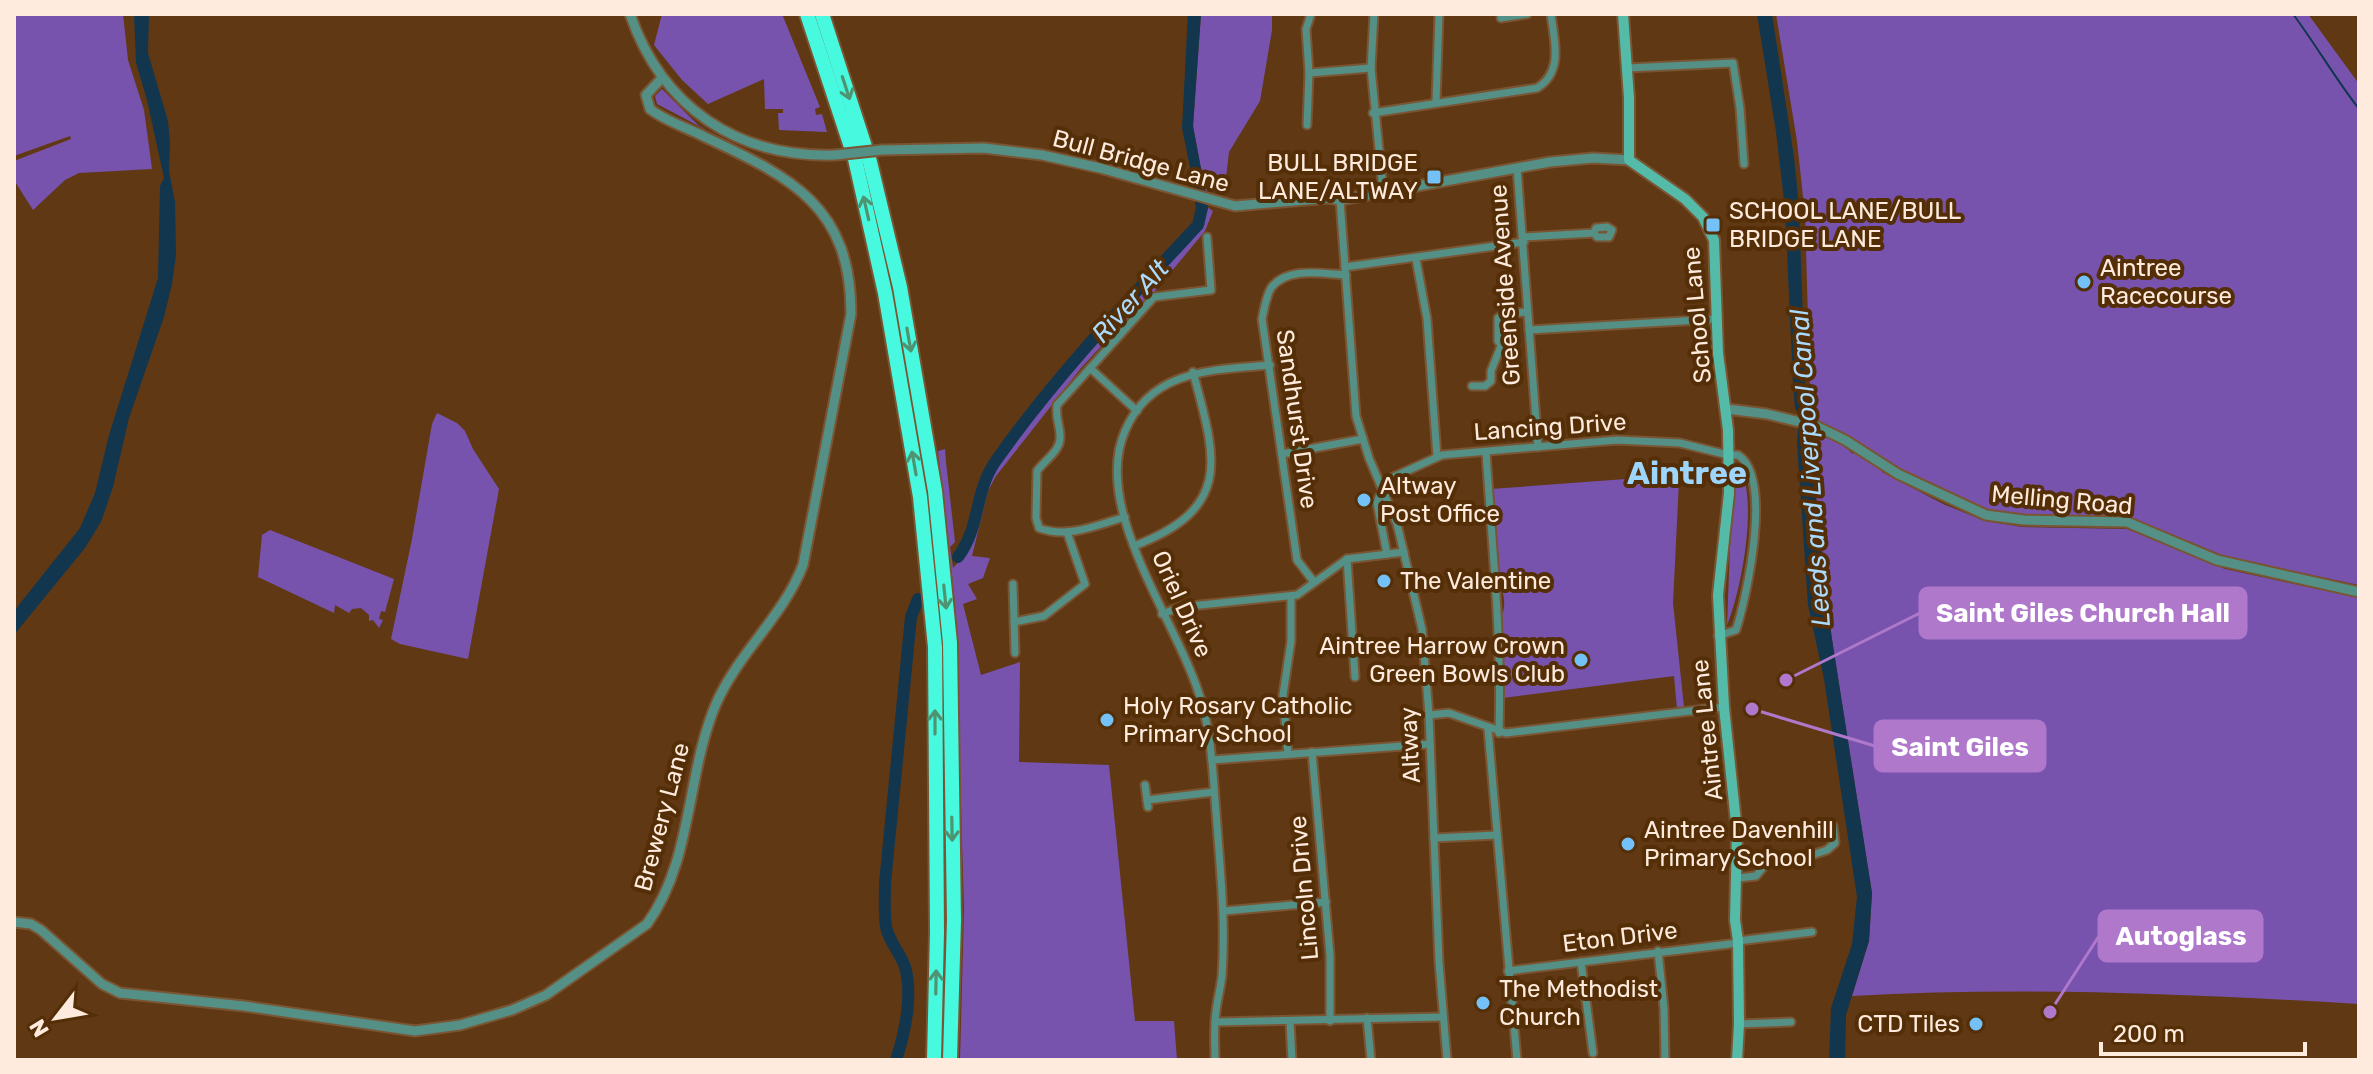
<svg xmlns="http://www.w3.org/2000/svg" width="2373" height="1074" viewBox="0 0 2373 1074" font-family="Rubik,sans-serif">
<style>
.green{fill:#7853ae}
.water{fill:#12364e}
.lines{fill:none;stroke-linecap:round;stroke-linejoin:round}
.stream{stroke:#12364e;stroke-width:2}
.river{stroke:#12364e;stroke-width:12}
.minor-casing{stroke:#795534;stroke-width:11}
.tertiary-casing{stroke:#795534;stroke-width:13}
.secondary-casing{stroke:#795534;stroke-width:14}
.motorway-casing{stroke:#795534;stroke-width:18}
.minor{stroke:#549085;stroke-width:7}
.tertiary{stroke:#549085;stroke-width:9}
.secondary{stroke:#55bba9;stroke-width:10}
.motorway{stroke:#47f9de;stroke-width:14}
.tertiary-bridge-casing{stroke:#795534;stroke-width:13;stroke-linecap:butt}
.tertiary-bridge{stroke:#549085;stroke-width:9}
.oneway{stroke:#4e9472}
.poi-dot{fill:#73c1f6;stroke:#542e06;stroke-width:3}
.labels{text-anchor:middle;stroke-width:8;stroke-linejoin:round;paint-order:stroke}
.street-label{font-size:24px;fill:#feebdd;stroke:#542e06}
.poi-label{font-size:24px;fill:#feebdd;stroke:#542e06;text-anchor:start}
.water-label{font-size:26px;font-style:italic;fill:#aadbfe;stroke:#542e06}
.district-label{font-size:32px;font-weight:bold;fill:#9ed5fd;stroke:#542e06}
.leader{fill:none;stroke:#af78cb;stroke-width:3}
.callout-dot{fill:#af78cb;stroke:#542e06;stroke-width:3}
.callout{fill:#af78cb;stroke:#af78cb;stroke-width:3}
.callout-label{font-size:26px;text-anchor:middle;font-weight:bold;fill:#fff}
</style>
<rect width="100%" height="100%" fill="#603814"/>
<g class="green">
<path d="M14 14H123L128 60 144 110 152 169 79 173 65 180 33 210 14 180V161L71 139 70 136 14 156Z"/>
<path d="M662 14H782L820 107 815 109 816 115 822 114 827 132 779 130 778 113H783V109H765L764 79 708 104 682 80 654 45Z"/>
<path d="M1201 14H1272V30L1260 101 1229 152 1224 194 1205 190 1193 126Z"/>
<path d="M1776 14H2308L2359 84V585L2227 557 2132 518 2023 516 1984 510 1880 459 1882 472 1943 504 1985 521 2022 527 2127 529 2225 569 2359 598V1004C2190 994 2021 986 1852 996L1869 941 1872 893 1832 640 1813 466 1807 434C1824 431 1840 442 1853 454V441L1838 431 1811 423 1805 215 1797 141Z"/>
<path d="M662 89 698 125 710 132 657 104 655 96Z"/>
<path d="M1204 205 1213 211 1205 231 1151 296 1145 299 1081 368 996 476 988 491 972 556 990 558 983 578 968 584 977 599 963 604 981 675 1020 662 1019 762 1109 765 1135 1021H1174L1177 1060H960L964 909 955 603 938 451 945 449 946 462 955 542 950 547 953 568C986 536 973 503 996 465 1011 441 1031 419 1050 397 1084 356 1120 317 1156 277L1160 278 1157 275 1200 225H1206L1201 223Z"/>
<path d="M437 413 457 423 465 431 473 449 499 489 468 659 400 644 391 639 412 539 432 424Z"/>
<path d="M1736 462C1761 491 1741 592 1727 625L1731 521Z"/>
<path d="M1639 478 1679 481 1673 603 1684 707 1677 709 1674 676 1503 698 1500 619C1507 608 1505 590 1496 580L1491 489Z"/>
<path d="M270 530 394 579 385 612 381 611 379 619 383 620 379 628 373 620 369 621V615L361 608 352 609 349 613 335 605 334 613 258 577 262 535Z"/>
</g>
<g class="water">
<path d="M134 14H149L148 53 168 121 170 142 169 171 175 202 176 255 172 284 164 317 129 418 113 487 101 522 85 548 14 635V611L80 528 95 493 109 435 158 278 160 186 164 178 147 100 136 63Z"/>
<path d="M1188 14H1201L1193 126 1205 190 1194 187 1182 128Z"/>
<path d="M1757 14H1772L1794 157 1799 207 1807 435 1813 466 1824 588 1872 893 1869 941 1846 1015 1845 1060H1829L1831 1008 1852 944 1857 897 1824 679 1808 605 1797 443 1799 415 1795 408 1793 383 1785 208 1776 132Z"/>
</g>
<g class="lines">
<path class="stream" d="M2293 14C2316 45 2335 78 2359 109"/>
<g class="river">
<path d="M958 557C981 526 974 493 995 462 1053 379 1129 299 1198 225L1202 208 1196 172"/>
<path d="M896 1060C905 1033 913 995 905 967 900 952 889 942 886 927 884 913 885 897 885 883L911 617 918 599"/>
</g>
<g class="minor-casing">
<g id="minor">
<path d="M1374 14 1371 68 1383 190"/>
<path d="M1501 18 1527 14"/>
<path d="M1627 68 1733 63 1740 108 1744 164"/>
<path d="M1309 73 1371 68"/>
<path d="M1436 102 1439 14"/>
<path d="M1373 113 1537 88C1564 72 1554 40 1551 14"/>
<path d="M1307 125 1309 73 1306 29 1310 17"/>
<path d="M1517 168 1538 447"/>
<path d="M1340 200 1356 416 1369 458 1397 524 1422 629 1429 715 1439 962 1447 1060"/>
<path d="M1607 227 1612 230 1609 237H1597L1594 233 1596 228Z"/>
<path d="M1523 237 1594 233"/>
<path d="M1416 259 1427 319 1437 457"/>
<path d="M1345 267 1524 242"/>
<path d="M1529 330 1716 319"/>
<path d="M1506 349 1498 341V318L1504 314 1527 312"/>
<path d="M1090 368 1137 411"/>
<path d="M1472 386H1485L1491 381V371L1501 346"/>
<path d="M1486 452C1492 545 1502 639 1499 733"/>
<path d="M1282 454 1363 439"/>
<path d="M1380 483 1442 455 1617 440 1680 443 1728 455H1738C1773 477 1747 596 1736 630L1718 636"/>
<path d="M1385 494 1379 497 1377 503 1387 554"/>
<path d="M1125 517C1097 525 1067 539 1039 528L1036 518 1037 471C1044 461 1060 451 1060 438 1061 427 1055 419 1057 405L1154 297 1211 290 1207 237"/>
<path d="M1134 546C1234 508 1216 458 1193 372"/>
<path d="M1347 559 1355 677"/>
<path d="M1314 582 1297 560 1262 319C1264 310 1266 296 1271 288 1287 266 1323 274 1346 275"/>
<path d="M1013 584 1015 653"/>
<path d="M1162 614 1181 607 1297 595 1347 559 1404 552"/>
<path d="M1014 622 1044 616 1085 584 1067 532"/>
<path d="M1429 715 1449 713 1506 733 1724 707"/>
<path d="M1488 729 1517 1060"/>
<path d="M1312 752 1330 955V1021"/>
<path d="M1288 753 1283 695 1291 641V596"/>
<path d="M1212 760 1430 744"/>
<path d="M1145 785 1148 807"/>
<path d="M1147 800 1214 792"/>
<path d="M1434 838 1497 835"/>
<path d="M1738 878 1756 876 1769 860 1812 855 1827 850 1835 843 1833 826"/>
<path d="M1224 911 1326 902"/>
<path d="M1738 941 1812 932"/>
<path d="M1658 951 1664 1008 1665 1060"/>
<path d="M1581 962 1593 1053"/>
<path d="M1508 971 1738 943"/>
<path d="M1367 1018 1371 1060"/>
<path d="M1215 1022 1443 1017"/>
<path d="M1290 1022 1292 1060"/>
<path d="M1739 1024 1791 1022"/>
<path d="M1215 1060C1215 1048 1214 1036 1215 1024 1215 1008 1220 992 1222 976 1226 921 1220 867 1216 812 1213 776 1212 739 1202 704 1182 627 1090 511 1125 431 1151 369 1213 370 1270 365"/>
</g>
</g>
<g class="tertiary-casing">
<g id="tertiary">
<path d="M630 14C662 107 737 158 835 155"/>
<path d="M882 150 984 148 1042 155 1100 168 1235 206 1329 198 1340 200 1550 162 1593 158 1629 160"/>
<path d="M1727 409 1767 414 1816 426 1845 440 1898 474 1986 515 2024 520 2127 522 2217 560 2359 592"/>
<path d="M14 922 31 924 41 930 102 984 120 993 244 1006 415 1031 460 1025 512 1010 546 995 647 924C693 861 686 774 716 704 738 653 783 617 803 565L851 314C851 207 793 178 705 137 688 128 665 121 650 109L646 95 662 78"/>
</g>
</g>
<g class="secondary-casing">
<path id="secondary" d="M1623 14 1629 98V160L1685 199 1703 217 1714 240 1718 353 1728 430 1729 493 1718 595 1724 707 1737 832 1735 920 1738 941 1739 1024 1737 1060"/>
</g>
<g class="motorway-casing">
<g id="motorway">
<path d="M807 14 855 159 885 293 920 497 935 647 937 932 934 1060"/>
<path d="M822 14 870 162 900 287 935 491 950 643 954 920 950 1060"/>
</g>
</g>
<use href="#minor" class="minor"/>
<use href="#tertiary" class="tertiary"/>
<use href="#secondary" class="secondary"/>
<use href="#motorway" class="motorway"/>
<g class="tertiary-bridge-casing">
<path id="tertiary-bridge" d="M835 155 882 150"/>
</g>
<use href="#tertiary-bridge" class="tertiary-bridge"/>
</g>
<defs><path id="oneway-shaft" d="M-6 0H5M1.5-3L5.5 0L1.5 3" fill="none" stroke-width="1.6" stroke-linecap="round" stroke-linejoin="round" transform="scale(2)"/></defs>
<g class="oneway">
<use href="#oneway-shaft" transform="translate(846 88) rotate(72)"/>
<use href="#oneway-shaft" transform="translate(866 208) rotate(-103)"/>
<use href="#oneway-shaft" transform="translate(909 340) rotate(80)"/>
<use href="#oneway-shaft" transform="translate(914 463) rotate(-100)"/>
<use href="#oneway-shaft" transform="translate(945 597) rotate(84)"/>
<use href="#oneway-shaft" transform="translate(935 722) rotate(-90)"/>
<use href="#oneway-shaft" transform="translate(952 829) rotate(89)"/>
<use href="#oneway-shaft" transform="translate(936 982) rotate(-89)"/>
</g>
<g class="poi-dot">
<rect x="1426" y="169" width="16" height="16" rx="4"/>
<rect x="1705" y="217" width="16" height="16" rx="4"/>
<circle cx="2084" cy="282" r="8"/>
<circle cx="1364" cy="500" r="8"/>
<circle cx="1384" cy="581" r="8"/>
<circle cx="1581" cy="660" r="8"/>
<circle cx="1107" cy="720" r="8"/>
<circle cx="1628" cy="844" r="8"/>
<circle cx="1483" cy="1003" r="8"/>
<circle cx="1976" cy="1024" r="8"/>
</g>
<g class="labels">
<g class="street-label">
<text transform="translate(1141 161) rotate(15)" y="8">Bull Bridge Lane</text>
<text transform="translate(1505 285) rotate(-94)" y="8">Greenside Avenue</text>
<text transform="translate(1697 315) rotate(-95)" y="8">School Lane</text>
<text transform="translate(1297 419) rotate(82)" y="8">Sandhurst Drive</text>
<text transform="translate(1550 427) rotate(-4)" y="8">Lancing Drive</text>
<text transform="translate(2062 500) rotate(5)" y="8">Melling Road</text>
<text transform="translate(1182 604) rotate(66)" y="8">Oriel Drive</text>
<text transform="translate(1707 730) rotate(-96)" y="8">Aintree Lane</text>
<text transform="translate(1410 745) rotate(-93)" y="8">Altway</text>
<text transform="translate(662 817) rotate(-75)" y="8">Brewery Lane</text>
<text transform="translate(1304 888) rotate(-95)" y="8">Lincoln Drive</text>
<text transform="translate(1620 937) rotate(-7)" y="8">Eton Drive</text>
</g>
<g class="poi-label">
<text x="1418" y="171" text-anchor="end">BULL BRIDGE<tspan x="1418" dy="28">LANE/ALTWAY</tspan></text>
<text x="1729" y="219">SCHOOL LANE/BULL<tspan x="1729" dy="28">BRIDGE LANE</tspan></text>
<text x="2100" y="276">Aintree<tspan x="2100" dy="28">Racecourse</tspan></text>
<text x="1380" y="494">Altway<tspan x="1380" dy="28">Post Office</tspan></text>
<text x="1400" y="589">The Valentine</text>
<text x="1565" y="654" text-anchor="end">Aintree Harrow Crown<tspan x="1565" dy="28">Green Bowls Club</tspan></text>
<text x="1123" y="714">Holy Rosary Catholic<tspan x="1123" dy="28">Primary School</tspan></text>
<text x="1644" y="838">Aintree Davenhill<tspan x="1644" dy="28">Primary School</tspan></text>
<text x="1499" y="997">The Methodist<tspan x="1499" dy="28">Church</tspan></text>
<text x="1960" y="1032" text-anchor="end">CTD Tiles</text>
</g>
<g class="water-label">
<text transform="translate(1130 301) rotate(-48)" y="9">River Alt</text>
<text transform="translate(1810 468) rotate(-94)" y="9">Leeds and Liverpool Canal</text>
</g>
<g class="district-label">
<text x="1687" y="484">Aintree</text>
</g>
</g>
<path class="leader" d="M1786 680L1920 613M1752 709L1875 746M2050 1012L2099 936"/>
<g class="callout-dot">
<circle cx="1786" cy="680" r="8"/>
<circle cx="1752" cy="709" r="8"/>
<circle cx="2050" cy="1012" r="8"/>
</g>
<g class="callout">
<rect x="1920" y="588" width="326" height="50" rx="8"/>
<rect x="1875" y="721" width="170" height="50" rx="8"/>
<rect x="2099" y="911" width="163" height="50" rx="8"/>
</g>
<g class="callout-label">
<text x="2083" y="622">Saint Giles Church Hall</text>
<text x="1960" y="756">Saint Giles</text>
<text x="2181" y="945">Autoglass</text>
</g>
<rect width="2373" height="1074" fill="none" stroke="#feebdd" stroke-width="32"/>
<g transform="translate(56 1018) rotate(239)" stroke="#542e06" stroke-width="6" paint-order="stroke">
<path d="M0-6L14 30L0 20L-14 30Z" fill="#feebdd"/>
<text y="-12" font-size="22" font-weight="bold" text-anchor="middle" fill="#feebdd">N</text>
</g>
<path d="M2101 1042v12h204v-12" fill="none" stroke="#feebdd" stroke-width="4"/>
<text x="2113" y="1042" font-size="24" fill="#feebdd" stroke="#542e06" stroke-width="6" paint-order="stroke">200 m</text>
</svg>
